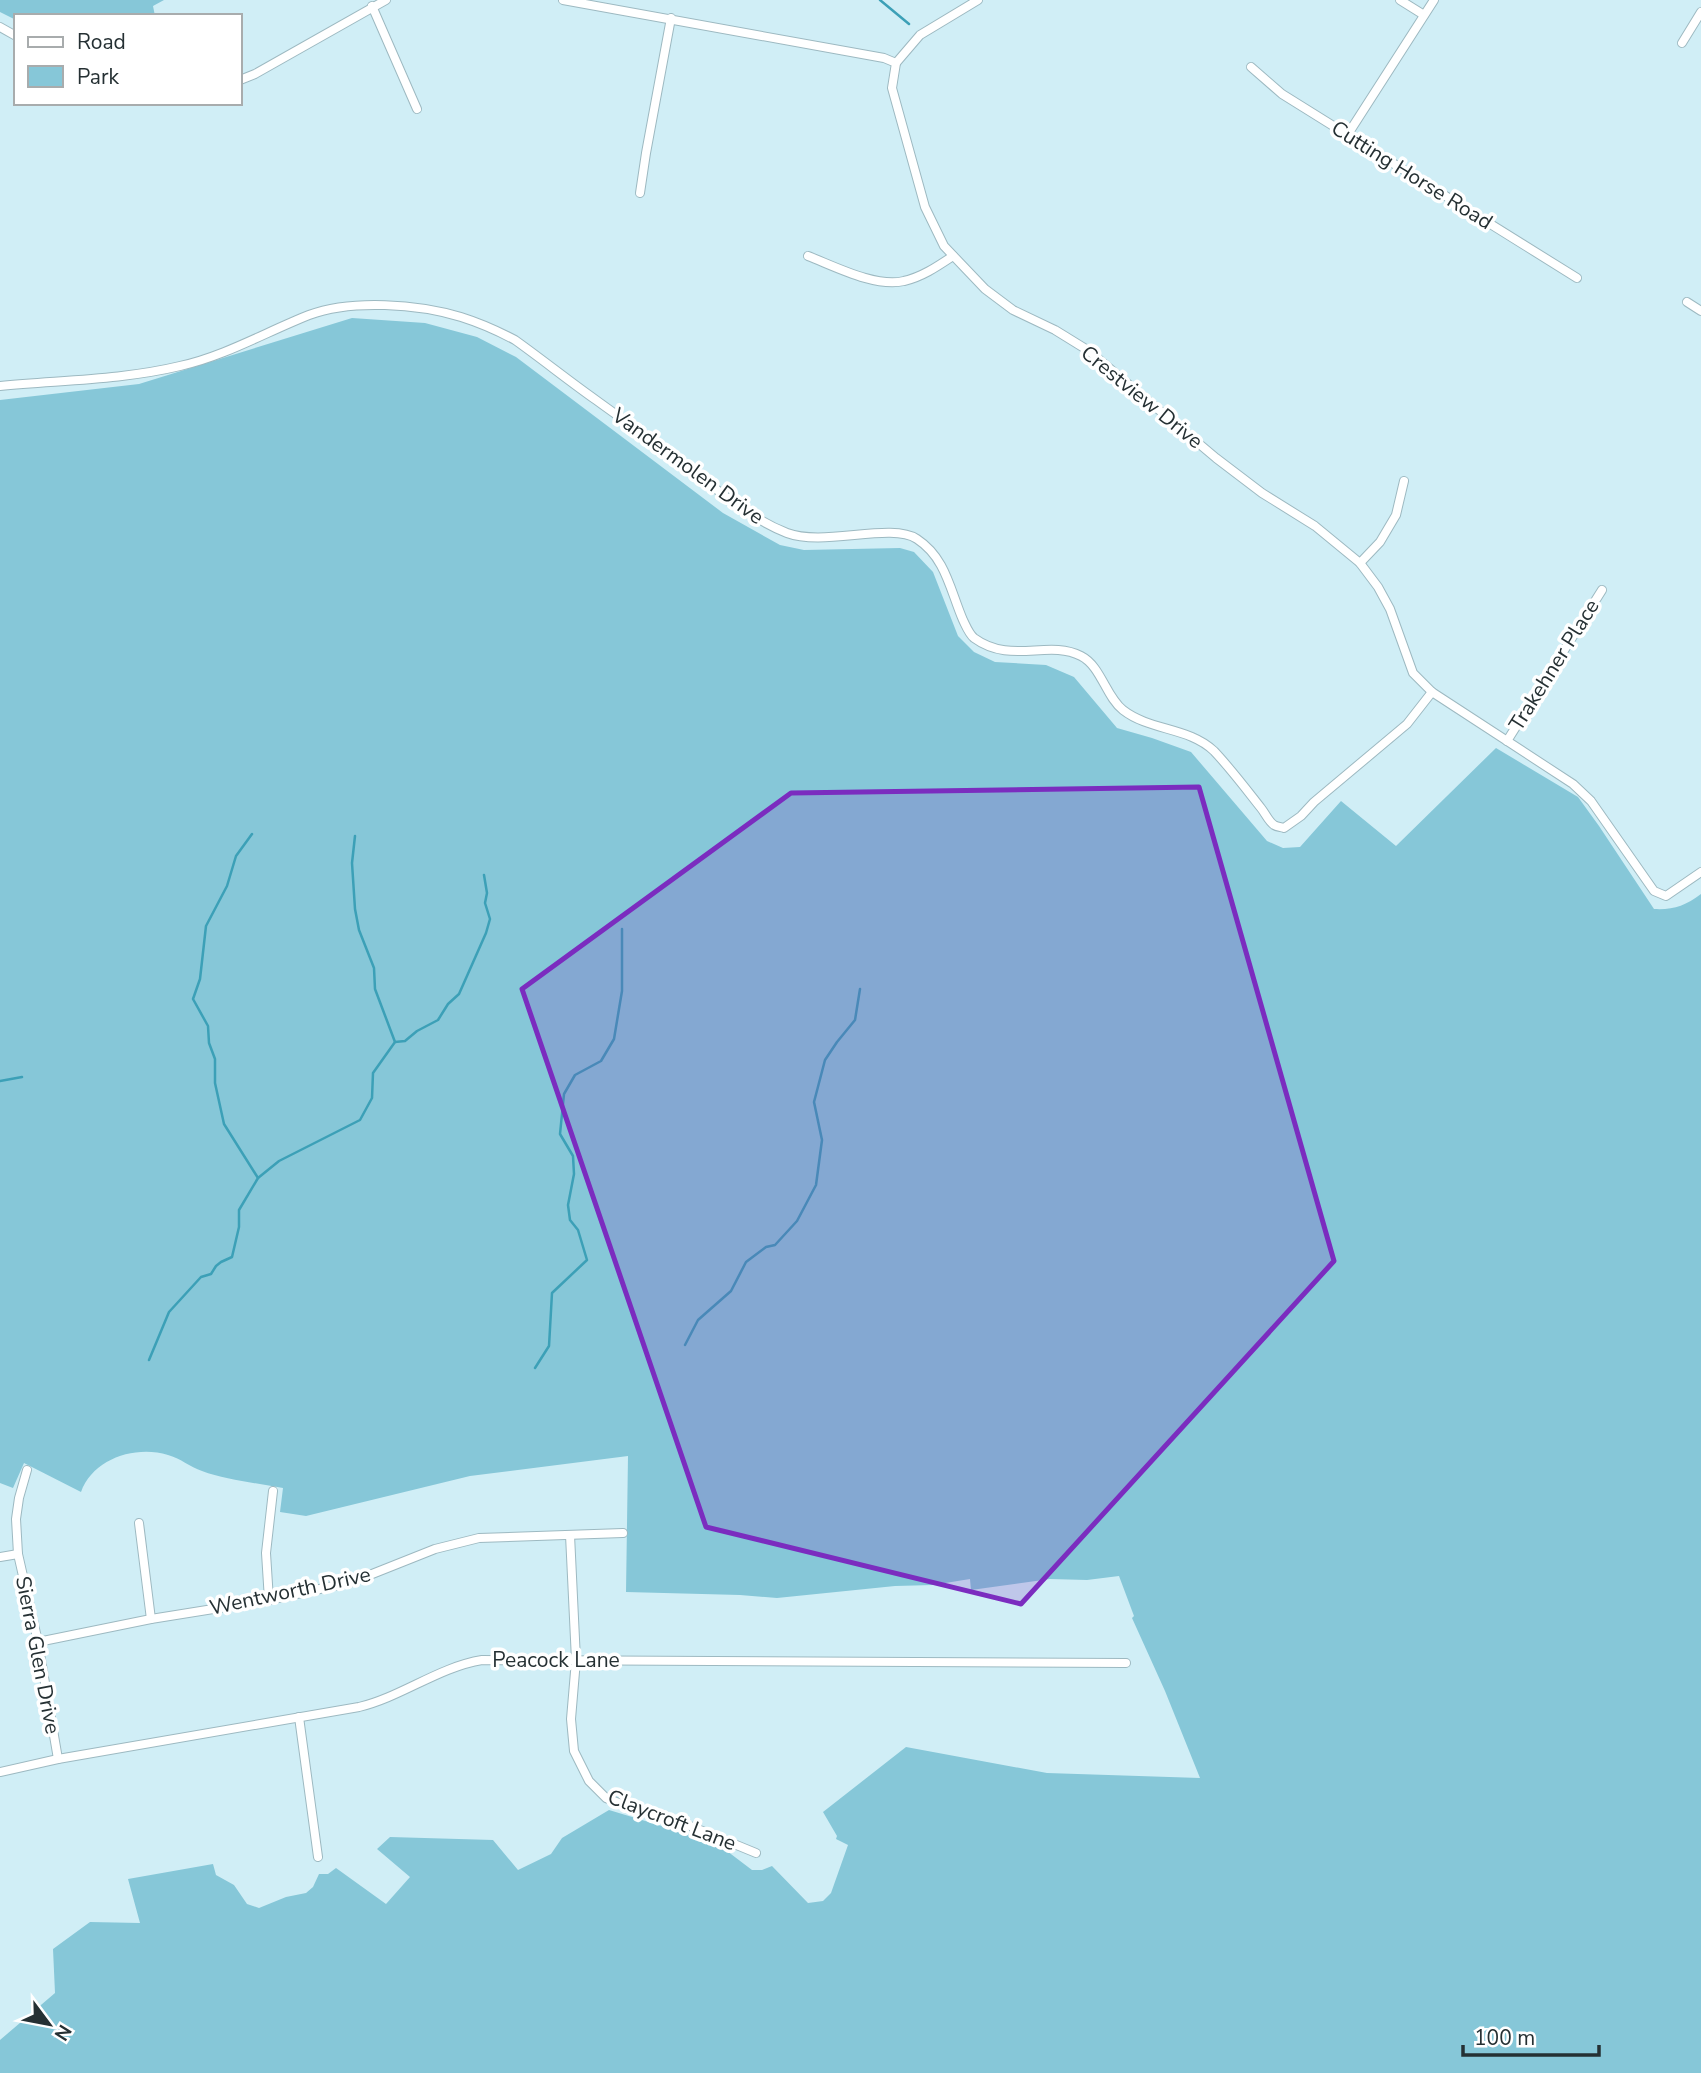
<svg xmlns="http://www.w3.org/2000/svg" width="1701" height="2073" viewBox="0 0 1701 2073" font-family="'Nunito Sans',sans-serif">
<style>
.green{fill:#86c7d8}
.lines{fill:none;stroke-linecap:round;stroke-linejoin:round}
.stream{stroke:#3ca0b7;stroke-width:2.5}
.street-casing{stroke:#9db9c1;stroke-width:10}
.street{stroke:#fff;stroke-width:8}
.marked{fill:#7b2cbf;fill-opacity:0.2;stroke:#7b2cbf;stroke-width:5;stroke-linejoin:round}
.labels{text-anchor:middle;stroke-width:7;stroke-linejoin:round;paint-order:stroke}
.street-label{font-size:21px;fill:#253033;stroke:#fff}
</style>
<rect width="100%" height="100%" fill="#d0eef6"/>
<g class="green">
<path d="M0 0H164L153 6 155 16H16V20L0 12Z"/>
<path d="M352 318 425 323 477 337 516 357 723 513 780 545 804 550 900 548 914 552 933 572 958 636 974 652 995 662 1046 665 1074 677 1117 728 1152 738 1191 752 1267 841 1283 848 1300 847 1341 801 1396 846 1496 748 1578 797 1599 826 1654 909C1673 910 1685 906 1701 894V2073H0V2040L55 1993 53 1949 90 1922 140 1923 128 1879 213 1864 216 1875 234 1885 247 1904 259 1908 286 1897 306 1893 313 1887 319 1874H328L336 1868 386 1904 410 1877 377 1849 390 1837 493 1840 518 1870 551 1854 562 1838 609 1810 685 1833 723 1848 752 1870H762L772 1866 808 1903 823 1901 831 1893 848 1845 836 1839 837 1836 823 1812 906 1747 1047 1773 1200 1778 1165 1691 1132 1618 1134 1616 1119 1576 1087 1580 1050 1579 971 1590 970 1579 933 1585 895 1586 777 1598 740 1595 626 1592 628 1456 470 1476 306 1516 280 1512 283 1488C257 1483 226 1480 202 1471 190 1467 180 1458 168 1455 135 1445 93 1459 81 1492L24 1463 13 1488 0 1483V400L139 384Z"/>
</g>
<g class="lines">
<g class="stream">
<path d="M880 0 909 24"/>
<path d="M355 836 352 863 355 909 359 930 374 968 375 989 395 1042"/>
<path d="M0 1081 22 1077"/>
<path d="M258 1178 279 1161 360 1120 372 1098 373 1073 395 1042 405 1041 417 1031 438 1020 448 1004 459 994 486 933 490 919 485 903 487 893 484 875"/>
<path d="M685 1345 698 1320 731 1291 746 1262 766 1247 775 1245 797 1221 816 1185 822 1140 814 1102 825 1060 837 1042 855 1020 860 989"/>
<path d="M149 1360 169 1312 201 1277 211 1274 216 1266 221 1262 232 1257 239 1227V1210L258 1178 224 1124 215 1083V1059L209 1043 208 1026 193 999 200 979 206 926 227 886 236 856 252 834"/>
<path d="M535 1368 549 1346 552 1293 587 1260 578 1230 570 1220 568 1205 574 1174 573 1156 560 1134 564 1094 575 1075 601 1061 614 1039 622 991V929"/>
</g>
<g class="street-casing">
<g id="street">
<path d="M563 0 884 58 896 63 892 88 925 207 944 246 985 289 1013 310 1055 330 1089 351 1216 458 1262 493 1315 526 1360 563 1378 587 1390 609 1413 673 1432 692 1573 784 1591 801 1654 891 1666 896 1701 872"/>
<path d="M1400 0 1424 15"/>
<path d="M372 6 417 109"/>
<path d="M0 27 16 36"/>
<path d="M1682 43 1701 12"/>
<path d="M896 63 920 35 978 0"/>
<path d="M1251 67 1282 94 1577 278"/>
<path d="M240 80 255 74 386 0"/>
<path d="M1348 134 1434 0"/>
<path d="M640 193 646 153 671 18"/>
<path d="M808 256C834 266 876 288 904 281 922 277 938 266 953 256"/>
<path d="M1687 302 1701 311"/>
<path d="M0 386C60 380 122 380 180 366 225 356 266 332 309 315 352 299 418 304 461 317 480 323 498 331 515 340 543 360 569 381 596 400 622 419 648 437 674 456 710 483 744 516 787 533 824 547 891 522 917 539 946 558 950 590 963 620 966 626 969 634 974 638 1011 665 1048 639 1081 656 1101 666 1106 697 1123 710 1150 731 1189 727 1214 751 1231 769 1246 789 1261 808 1265 813 1269 822 1274 825 1277 827 1281 827 1284 828L1301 816 1314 802 1407 724 1432 692"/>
<path d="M1360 563 1380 542 1396 515 1404 481"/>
<path d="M1507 741 1602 590"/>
<path d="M27 1470 19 1498 16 1519 18 1554 38 1642 58 1759"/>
<path d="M139 1523 151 1619"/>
<path d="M570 1535 576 1660 571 1719 574 1751 589 1781 606 1798 629 1807 683 1823 756 1853"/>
<path d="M0 1557 18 1554"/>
<path d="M269 1600 266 1553 273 1491"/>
<path d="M38 1642 151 1619 269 1600 352 1582 435 1549 479 1538 623 1533"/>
<path d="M299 1717 318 1857"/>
<path d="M0 1772 58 1759 359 1707C401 1697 439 1667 482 1660L1126 1663"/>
</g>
</g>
<use href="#street" class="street"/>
</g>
<path class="marked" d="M1199 787 1334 1261 1021 1604 706 1527 522 989 791 793Z"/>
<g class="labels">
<g class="street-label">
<text transform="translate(1412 175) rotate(32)" y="7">Cutting Horse Road</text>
<text transform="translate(1142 397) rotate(39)" y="7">Crestview Drive</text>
<text transform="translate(688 466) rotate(36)" y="7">Vandermolen Drive</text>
<text transform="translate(1554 665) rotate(-58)" y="7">Trakehner Place</text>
<text transform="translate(290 1591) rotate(-12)" y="7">Wentworth Drive</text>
<text transform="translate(38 1655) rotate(79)" y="7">Sierra Glen Drive</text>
<text x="556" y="1667">Peacock Lane</text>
<text transform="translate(672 1820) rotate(21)" y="7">Claycroft Lane</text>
</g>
</g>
<rect x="14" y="14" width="228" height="91" fill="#ffffff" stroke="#a8acad" stroke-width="2"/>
<rect x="28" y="37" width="35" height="10" fill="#ffffff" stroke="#a8acad" stroke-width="2"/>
<text x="77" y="49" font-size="21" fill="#253033">Road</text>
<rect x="28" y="66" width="35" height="21" fill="#86c7d8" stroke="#a8acad" stroke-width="2"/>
<text x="77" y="84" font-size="21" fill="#253033">Park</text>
<g transform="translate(49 2024) rotate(122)" stroke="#ffffff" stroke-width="5" paint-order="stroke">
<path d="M0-5L12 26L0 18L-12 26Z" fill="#253033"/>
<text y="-10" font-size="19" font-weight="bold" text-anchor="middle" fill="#253033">N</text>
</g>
<path d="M1463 2045v10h136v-10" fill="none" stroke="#253033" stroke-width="3.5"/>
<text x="1474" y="2045" font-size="21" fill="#253033" stroke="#ffffff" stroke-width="5" paint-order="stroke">100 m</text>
</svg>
